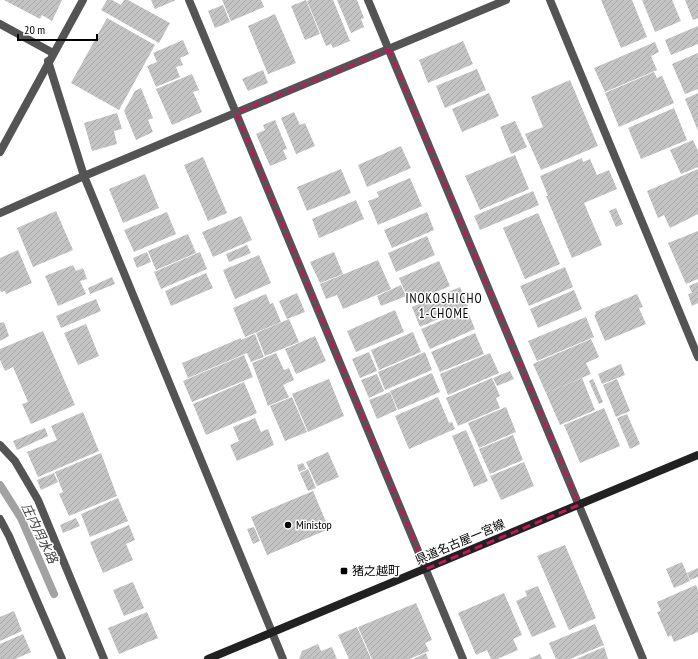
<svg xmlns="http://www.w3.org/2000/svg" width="698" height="659" viewBox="0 0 698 659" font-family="'PT Sans Narrow','Noto Sans JP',sans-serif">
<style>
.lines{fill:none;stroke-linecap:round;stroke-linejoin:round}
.stream{stroke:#a2a2a2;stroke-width:8}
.building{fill:url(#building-hatch)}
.street{stroke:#545454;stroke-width:8}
.secondary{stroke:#212121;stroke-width:8}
.marked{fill:none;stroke:#c2185b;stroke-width:3;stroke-dasharray:8 5;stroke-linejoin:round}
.poi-dot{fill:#000;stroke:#fff;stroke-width:1.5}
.labels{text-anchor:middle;stroke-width:3;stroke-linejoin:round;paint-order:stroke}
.poi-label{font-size:12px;fill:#000;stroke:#fff;text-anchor:start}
.street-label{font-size:12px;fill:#000;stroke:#fff}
.neighbourhood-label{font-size:13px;letter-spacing:1px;fill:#000;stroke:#fff}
.water-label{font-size:13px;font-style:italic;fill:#434343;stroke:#fff}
</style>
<defs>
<pattern id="building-hatch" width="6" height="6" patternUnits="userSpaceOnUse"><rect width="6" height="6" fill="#c4c4c4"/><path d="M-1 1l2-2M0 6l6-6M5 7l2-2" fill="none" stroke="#a7a7a7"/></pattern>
</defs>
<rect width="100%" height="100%" fill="#fff"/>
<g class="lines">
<path class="stream" d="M0 485 21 518 54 594"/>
</g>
<g class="building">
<path d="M4 0H62L52 21 42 15 40 19Z"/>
<path d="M107 0H112L121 5 124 0H128L170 23 159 43 101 10Z"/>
<path d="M151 0H176L155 9Z"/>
<path d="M222 0H261L264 7 231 21Z"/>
<path d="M306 0 320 34 305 40 291 6Z"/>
<path d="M309 0H333L350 41 333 48 331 44 326 46 307 1Z"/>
<path d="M337 0H357L364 18 361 19 364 27 351 33Z"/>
<path d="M601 0H632L647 37 621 48Z"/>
<path d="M642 0H672L681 21 655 32Z"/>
<path d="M685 0H698V18L693 20Z"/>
<path d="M223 5 230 22 215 28 208 11Z"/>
<path d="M275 14 296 63 268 74 248 26Z"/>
<path d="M107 18 155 45 119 110 71 83Z"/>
<path d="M698 26V44L671 55 665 40Z"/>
<path d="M183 40 189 54 180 58 183 65 176 67 180 77 156 87 147 66 157 62 153 53Z"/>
<path d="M463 41 473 64 428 83 419 60Z"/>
<path d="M655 42 659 52 651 56 657 70 605 92 594 68Z"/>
<path d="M698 53V89L685 94 672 64Z"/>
<path d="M477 69 486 90 445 108 436 86Z"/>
<path d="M263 70 268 83 248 91 242 79Z"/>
<path d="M654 72 657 78 662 76 674 103 619 127 605 93Z"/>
<path d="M192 74 199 90 193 92 202 112 172 125 156 89Z"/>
<path d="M570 80 598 146 541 170 525 134 543 127 531 97Z"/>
<path d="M141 88 153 118 148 120 153 132 136 140 124 111 135 91Z"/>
<path d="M489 93 499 116 462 132 452 109Z"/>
<path d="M698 93V131L685 99Z"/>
<path d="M674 108 687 140 641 159 628 128Z"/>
<path d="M294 112 300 125 305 123 315 146 296 154 281 118Z"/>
<path d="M117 113 122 129 114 131 117 144 92 151 84 123Z"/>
<path d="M275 120 287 149 283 150 287 159 270 166 256 134 265 130 263 125Z"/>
<path d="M515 121 527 147 511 154 500 127Z"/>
<path d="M693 140 698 151V167L681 174 670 150Z"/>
<path d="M401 146 411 168 367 187 358 165Z"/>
<path d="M515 155 529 189 480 210 465 176Z"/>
<path d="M203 157 227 213 208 221 184 165Z"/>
<path d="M582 158 583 162 590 159 597 175 609 170 617 189 584 203 602 245 572 258 546 196H548L540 176Z"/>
<path d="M341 169 351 193 307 211 297 187Z"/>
<path d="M698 169V214L670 228 664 215 658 218 647 191Z"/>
<path d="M145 174 159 208 123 223 109 189Z"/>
<path d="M410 178 422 206 378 225 368 201 379 197 377 192Z"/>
<path d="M533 191 539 205 480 230 474 216Z"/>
<path d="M356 200 364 219 319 238 312 219Z"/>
<path d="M616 208 623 224 616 227 609 211Z"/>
<path d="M56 211 73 250 33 267 17 228Z"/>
<path d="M167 212 176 234 134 252 124 230Z"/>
<path d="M427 212 434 230 392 248 384 230Z"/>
<path d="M538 213 560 264 525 279 503 228Z"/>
<path d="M241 216 252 240 213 257 202 232Z"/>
<path d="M698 231V279L686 284 668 243Z"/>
<path d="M188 234 196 253 156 270 148 251Z"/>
<path d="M427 236 435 255 396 272 388 253Z"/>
<path d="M247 245 251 253 229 262 226 254Z"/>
<path d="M18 250 32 283 6 294 5 291 1 292 0 290V258Z"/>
<path d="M147 252 151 262 137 268 133 258Z"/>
<path d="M200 252 207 269 161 289 154 272Z"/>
<path d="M334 252 343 274 320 283 310 262Z"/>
<path d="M259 255 271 283 235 299 223 270Z"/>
<path d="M378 260 391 289 343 309 337 295 326 299 320 284Z"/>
<path d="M439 261 450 286 410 303 399 278Z"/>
<path d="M73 265 76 271 83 268 87 279 80 281 86 294 58 306 45 276Z"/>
<path d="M565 267 573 287 529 306 520 286Z"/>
<path d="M206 273 213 288 171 306 165 291Z"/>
<path d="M112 277 115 284 90 294 88 288Z"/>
<path d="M698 282V303L692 306 688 294 692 293 689 286Z"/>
<path d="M401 285 406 296 381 306 377 296Z"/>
<path d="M460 287 468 306 420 327 412 307Z"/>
<path d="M574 290 582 309 538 328 530 309Z"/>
<path d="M297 293 305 312 287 319 279 301Z"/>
<path d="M266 294 270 304 273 303 281 322 245 337 233 308Z"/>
<path d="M637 294 643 307 639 308 646 324 605 341 594 315 596 314 595 312Z"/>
<path d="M96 299 101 311 61 328 56 316Z"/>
<path d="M395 310 404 332 356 352 347 331Z"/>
<path d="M467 310 475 329 430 349 421 329Z"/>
<path d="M586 317 594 337 537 361 528 341Z"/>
<path d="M289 319 299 342 265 356 256 333Z"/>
<path d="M4 322 9 336 0 341V323Z"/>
<path d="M86 324 99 356 78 365 64 333Z"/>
<path d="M43 331 75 405 31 424 22 404 28 402 13 367 5 371 0 360V349Z"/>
<path d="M413 332 421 352 379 370 371 350Z"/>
<path d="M475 333 484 354 440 372 431 352Z"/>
<path d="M255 334 264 357 251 362 247 353 188 378 182 363 241 338V340Z"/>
<path d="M315 336 326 361 296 374 285 349Z"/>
<path d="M591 339 599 357 586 363 591 374 546 393 533 364Z"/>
<path d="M369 352 377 371 360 378 352 359Z"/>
<path d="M425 352 432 370 385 390 378 372Z"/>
<path d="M276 353 284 370 289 368 294 380 283 385 289 397 268 406 252 363Z"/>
<path d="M490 353 499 373 448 395 440 374Z"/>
<path d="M244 355 253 377 192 402 183 381Z"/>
<path d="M621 364 625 375 602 384 598 374Z"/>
<path d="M510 371 514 379 497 386 493 378Z"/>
<path d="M432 373 440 392 398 410 390 391Z"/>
<path d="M377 374 384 391 369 398 361 380Z"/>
<path d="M492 378 500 396 496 398 500 408 458 426 446 398Z"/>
<path d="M582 378 595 410 560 425 546 393Z"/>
<path d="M329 379 344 416 308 432 292 394Z"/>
<path d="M593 379 603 402 599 404 589 381Z"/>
<path d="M617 379 630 411 616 417 603 385Z"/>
<path d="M244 382 257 413 206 435 193 404Z"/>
<path d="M390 392 397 410 377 419 369 400Z"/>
<path d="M292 397 307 432 285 441 270 406Z"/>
<path d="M438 397 449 423 452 422 455 429 409 449 395 416Z"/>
<path d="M506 407 516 432 479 448 468 423Z"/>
<path d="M604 408 620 446 580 463 564 425Z"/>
<path d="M83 412 99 451 38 477 27 452 57 440 51 426Z"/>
<path d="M627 414 640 444 630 449 617 418Z"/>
<path d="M255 418 261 432 268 429 274 445 237 461 230 445 239 441 233 427Z"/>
<path d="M45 428 48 436 17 450 13 441Z"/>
<path d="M466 430 488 481 474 487 452 436Z"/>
<path d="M513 435 523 460 490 474 479 449Z"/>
<path d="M328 452 339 477 317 486 306 462Z"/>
<path d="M101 453 117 496 69 516 59 494 63 492 55 472Z"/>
<path d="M524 462 534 486 501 500 490 476Z"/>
<path d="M303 463 306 469 299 472 297 465Z"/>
<path d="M308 469 316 488 308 491 300 473Z"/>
<path d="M54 473 58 482 41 490 37 480Z"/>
<path d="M313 491 329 529 267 555 251 517Z"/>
<path d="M118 498 128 521 90 537 81 514Z"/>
<path d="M76 518 80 526 63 533 60 525Z"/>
<path d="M129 525 135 540 126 544 133 560 103 573 90 542Z"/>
<path d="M254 527 260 541 253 544 247 529Z"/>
<path d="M565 545 596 618 569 630 537 556Z"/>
<path d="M682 562 690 581 674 588 666 569Z"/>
<path d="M698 568V577L690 580 687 573Z"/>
<path d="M133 582 144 608 124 616 113 590Z"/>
<path d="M696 585 698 590V632L674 642 671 635 668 637 657 612 661 611 657 602Z"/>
<path d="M538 586 556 627 532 637 516 601 527 596 525 591Z"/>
<path d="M504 593 522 635 513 639 518 650 497 659H491L487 650 476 655 458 613Z"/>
<path d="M416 603 432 640 425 643 429 651 409 659H372L358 627Z"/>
<path d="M14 611 22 631 0 641V617Z"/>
<path d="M147 612 158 638 119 654 108 628Z"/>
<path d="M595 624 604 645 570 659H556L549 643Z"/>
<path d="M357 627 371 659H349L338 635Z"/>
<path d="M23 634 31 652 15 659H0V644Z"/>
<path d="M318 644 321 651 332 647 337 659H299L302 651Z"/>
<path d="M604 647 608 659H576Z"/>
<path d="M426 653 428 659H413Z"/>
<path d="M540 654 542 659H528Z"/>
</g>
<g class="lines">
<g class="street">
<path d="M189 0 463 659"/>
<path d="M368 0 643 659"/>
<path d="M550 0 698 357"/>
<path d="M0 24 53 53"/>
<path d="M48 61 84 176 283 659"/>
<path d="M0 152 83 0"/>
<path d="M0 213 84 176 506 0"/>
<path d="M0 445 15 461 38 500 104 659"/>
<path d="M0 519 9 536 62 659"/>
</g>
<path class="secondary" d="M208 659 698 455"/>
</g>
<path class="marked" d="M389 50 579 505 426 569 236 113Z"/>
<g class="poi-dot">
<circle cx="288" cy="525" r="4"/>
<rect x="340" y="567" width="8" height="8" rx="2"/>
</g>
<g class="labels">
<g class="poi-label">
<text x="296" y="529">Ministop</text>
<text x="352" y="575">猪之越町</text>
</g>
<g class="street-label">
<text transform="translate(460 542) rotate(-23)" y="4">県道名古屋一宮線</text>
</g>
<g class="neighbourhood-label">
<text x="444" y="303">INOKOSHICHO<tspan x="444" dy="15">1-CHOME</tspan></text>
</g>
<g class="water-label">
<text transform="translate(40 533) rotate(64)" y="5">庄内用水路</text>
</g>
</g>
<path d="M18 34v6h79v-6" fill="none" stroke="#000000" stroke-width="2"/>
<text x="24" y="34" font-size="12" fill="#000000" stroke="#ffffff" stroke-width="3" paint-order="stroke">20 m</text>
</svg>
